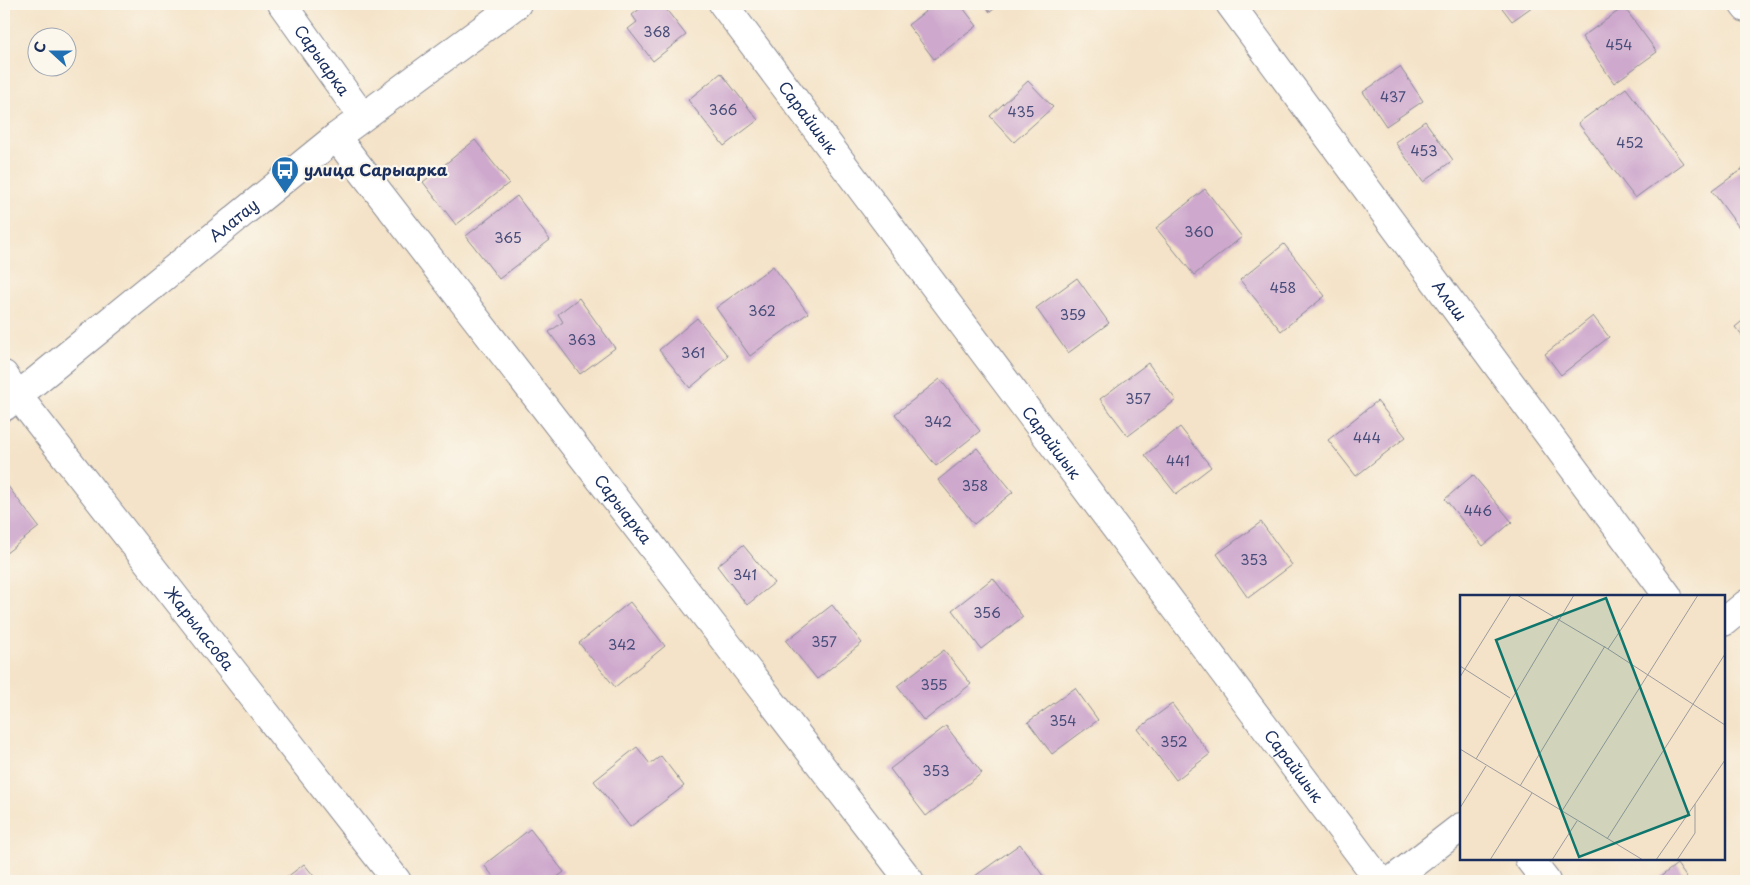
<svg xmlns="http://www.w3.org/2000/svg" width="1750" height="885" viewBox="0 0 1750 885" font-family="'Playpen Sans',sans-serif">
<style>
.building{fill:#cea8cd}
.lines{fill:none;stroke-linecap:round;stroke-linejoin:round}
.minor-casing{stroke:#888993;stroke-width:30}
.minor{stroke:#fff;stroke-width:28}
.labels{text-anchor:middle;stroke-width:4.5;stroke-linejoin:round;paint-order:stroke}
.number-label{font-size:14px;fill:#484d7a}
.street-label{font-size:16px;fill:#1b2f5e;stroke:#fbf7ec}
.poi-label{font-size:16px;font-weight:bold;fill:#1b2f5e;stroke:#fbf7ec;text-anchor:start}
.inset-road{fill:none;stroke:#9d9b9e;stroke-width:1}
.view{fill:#0f766e;fill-opacity:0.15;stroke:#0f766e;stroke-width:2.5}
.inset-edge{fill:none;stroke:#1b2f5e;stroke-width:2.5}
</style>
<rect width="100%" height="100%" fill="#fbf7ec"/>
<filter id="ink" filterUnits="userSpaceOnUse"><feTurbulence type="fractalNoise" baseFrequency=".02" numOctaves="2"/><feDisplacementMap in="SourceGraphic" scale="10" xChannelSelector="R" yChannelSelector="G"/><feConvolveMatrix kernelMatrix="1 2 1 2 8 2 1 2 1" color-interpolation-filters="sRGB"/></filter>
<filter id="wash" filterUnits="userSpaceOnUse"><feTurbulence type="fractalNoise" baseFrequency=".0096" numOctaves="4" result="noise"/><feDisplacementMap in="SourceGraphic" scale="20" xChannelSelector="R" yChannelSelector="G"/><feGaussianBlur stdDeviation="1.12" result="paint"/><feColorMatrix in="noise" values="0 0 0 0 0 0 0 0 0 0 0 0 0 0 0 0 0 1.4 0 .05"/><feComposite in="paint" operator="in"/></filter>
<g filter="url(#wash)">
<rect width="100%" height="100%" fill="#f4e3c8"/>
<g id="blocks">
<g class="building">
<path d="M646 4H662L686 35 653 61 628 29 637 22 632 15Z"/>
<path d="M935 4H960L977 26 934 59 908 25Z"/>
<path d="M984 4H1001L990 12Z"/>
<path d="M1499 4H1536L1512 21Z"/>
<path d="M1624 7 1657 52 1614 83 1582 37Z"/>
<path d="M1400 67 1423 101 1386 126 1363 92Z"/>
<path d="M721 73 758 120 724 146 688 100Z"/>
<path d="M1028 81 1053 107 1014 142 990 116Z"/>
<path d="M1626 88 1683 163 1635 198 1578 123Z"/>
<path d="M1425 121 1453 160 1423 182 1395 142Z"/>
<path d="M475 140 509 183 456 225 423 182Z"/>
<path d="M1746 166V226L1741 230 1712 191Z"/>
<path d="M1205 189 1242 237 1194 275 1156 228Z"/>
<path d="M517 196 550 240 499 279 466 236Z"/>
<path d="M1284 244 1325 296 1281 331 1240 280Z"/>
<path d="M773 266 808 313 750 356 716 308Z"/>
<path d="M1077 278 1109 323 1068 353 1036 308Z"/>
<path d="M579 298 615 348 580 374 549 332 563 322 558 314Z"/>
<path d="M1593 316 1609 337 1561 375 1545 354Z"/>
<path d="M697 318 728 356 690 388 659 350Z"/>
<path d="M1746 318V341L1735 327Z"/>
<path d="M1148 363 1176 400 1128 436 1100 399Z"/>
<path d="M940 379 980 431 936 466 895 414Z"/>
<path d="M1377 401 1406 437 1356 476 1328 440Z"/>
<path d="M1180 427 1211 467 1176 494 1145 455Z"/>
<path d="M977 448 1013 492 974 524 938 480Z"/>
<path d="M1473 475 1512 522 1483 546 1445 499Z"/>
<path d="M4 481 39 527 5 554 4 552Z"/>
<path d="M1261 522 1292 565 1248 598 1217 554Z"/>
<path d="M743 545 774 583 747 605 717 566Z"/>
<path d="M993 578 1023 617 981 649 952 610Z"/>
<path d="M630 602 665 646 615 687 579 643Z"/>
<path d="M832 605 862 643 817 679 786 641Z"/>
<path d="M944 650 971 684 924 721 897 686Z"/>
<path d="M1075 688 1098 720 1052 754 1028 722Z"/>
<path d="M1172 704 1210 754 1176 780 1138 729Z"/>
<path d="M946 726 982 773 926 816 890 769Z"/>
<path d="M637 747 650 764 661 756 684 786 630 827 594 781Z"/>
<path d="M530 829 564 872 552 881H497L484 865Z"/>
<path d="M1020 844 1046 880 1044 881H968Z"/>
<path d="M304 864 318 881H282Z"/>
<path d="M1677 864 1689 881H1655Z"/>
</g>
</g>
</g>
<g filter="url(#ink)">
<use href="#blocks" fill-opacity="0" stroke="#888993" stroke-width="1"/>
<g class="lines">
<g class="minor-casing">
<g id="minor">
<path id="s1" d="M282 4 362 116"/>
<path id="s2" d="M723 4 1380 881"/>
<path id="s3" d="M1230 4 1668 596"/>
<path d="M1743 4 1746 8"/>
<path id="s4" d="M336 137 910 881"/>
<path id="s5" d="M4 375 18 396 397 881"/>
<path id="s6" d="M4 407 336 137 517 4"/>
<path d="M1724 622 1746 604"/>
<path d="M1529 859 1546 881"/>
<path d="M1391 881 1461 827"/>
</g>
</g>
<use href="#minor" class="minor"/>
</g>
</g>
<defs>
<g id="bus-pin" transform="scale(1.4375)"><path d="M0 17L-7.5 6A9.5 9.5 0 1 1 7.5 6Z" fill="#1f6fb2" stroke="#fbf7ec"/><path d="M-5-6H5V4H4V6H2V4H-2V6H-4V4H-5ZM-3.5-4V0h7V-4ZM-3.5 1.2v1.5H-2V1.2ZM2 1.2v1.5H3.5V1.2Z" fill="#fff"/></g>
</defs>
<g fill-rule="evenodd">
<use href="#bus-pin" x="285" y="170"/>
</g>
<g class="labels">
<g class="number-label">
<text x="657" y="37">368</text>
<text x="1619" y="50">454</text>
<text x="1393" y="102">437</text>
<text x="723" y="115">366</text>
<text x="1021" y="117">435</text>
<text x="1630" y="148">452</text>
<text x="1424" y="156">453</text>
<text x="1199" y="237">360</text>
<text x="508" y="243">365</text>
<text x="1283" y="293">458</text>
<text x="762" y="316">362</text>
<text x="1073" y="320">359</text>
<text x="582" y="345">363</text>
<text x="693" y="358">361</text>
<text x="1138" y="404">357</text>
<text x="938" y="427">342</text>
<text x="1367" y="443">444</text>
<text x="1178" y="466">441</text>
<text x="975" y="491">358</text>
<text x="1478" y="516">446</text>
<text x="1254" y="565">353</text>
<text x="745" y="580">341</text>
<text x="987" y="618">356</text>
<text x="824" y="647">357</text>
<text x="622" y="650">342</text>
<text x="934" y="690">355</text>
<text x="1063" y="726">354</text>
<text x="1174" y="747">352</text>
<text x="936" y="776">353</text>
</g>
<g class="street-label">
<text dy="6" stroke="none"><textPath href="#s1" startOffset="69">Сарыарка</textPath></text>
<text dy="6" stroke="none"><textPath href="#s2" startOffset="142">Сарайшык</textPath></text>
<text dy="6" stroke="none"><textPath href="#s6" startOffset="296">Алатау</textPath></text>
<text dy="6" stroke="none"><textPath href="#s3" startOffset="369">Алаш</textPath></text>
<text dy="6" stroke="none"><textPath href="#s2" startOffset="548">Сарайшык</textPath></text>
<text dy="6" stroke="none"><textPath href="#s4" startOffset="470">Сарыарка</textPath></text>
<text dy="6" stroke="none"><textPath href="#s5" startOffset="320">Жарыласова</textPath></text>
<text dy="6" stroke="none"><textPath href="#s2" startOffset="952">Сарайшык</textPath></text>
</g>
<g class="poi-label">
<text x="304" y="176">улица Сарыарка</text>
</g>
</g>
<g transform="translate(1460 595)">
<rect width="265" height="265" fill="#f4e3c8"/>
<path class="inset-road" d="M57 0 148 54 265 130M148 54 184 0M0 71 50 103M0 82 51 0M0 154 183 265M16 164 114 0M60 191 145 51M0 213 26 171M102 216 238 0M147 244 265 59M30 265 72 198M92 265 117 226M196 265 235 209M217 265 235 238V209L265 165"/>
<path class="view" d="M146 3 229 220 119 262 36 45Z"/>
<rect width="265" height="265" class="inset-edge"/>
</g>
<rect width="1750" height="885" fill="none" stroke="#fbf7ec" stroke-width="20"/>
<g transform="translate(52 52) rotate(291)"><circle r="24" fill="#fbf7ec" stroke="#a1a7b3"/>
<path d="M0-4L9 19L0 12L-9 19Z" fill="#1f6fb2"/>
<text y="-8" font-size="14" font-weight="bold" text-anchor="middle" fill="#1b2f5e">С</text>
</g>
</svg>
